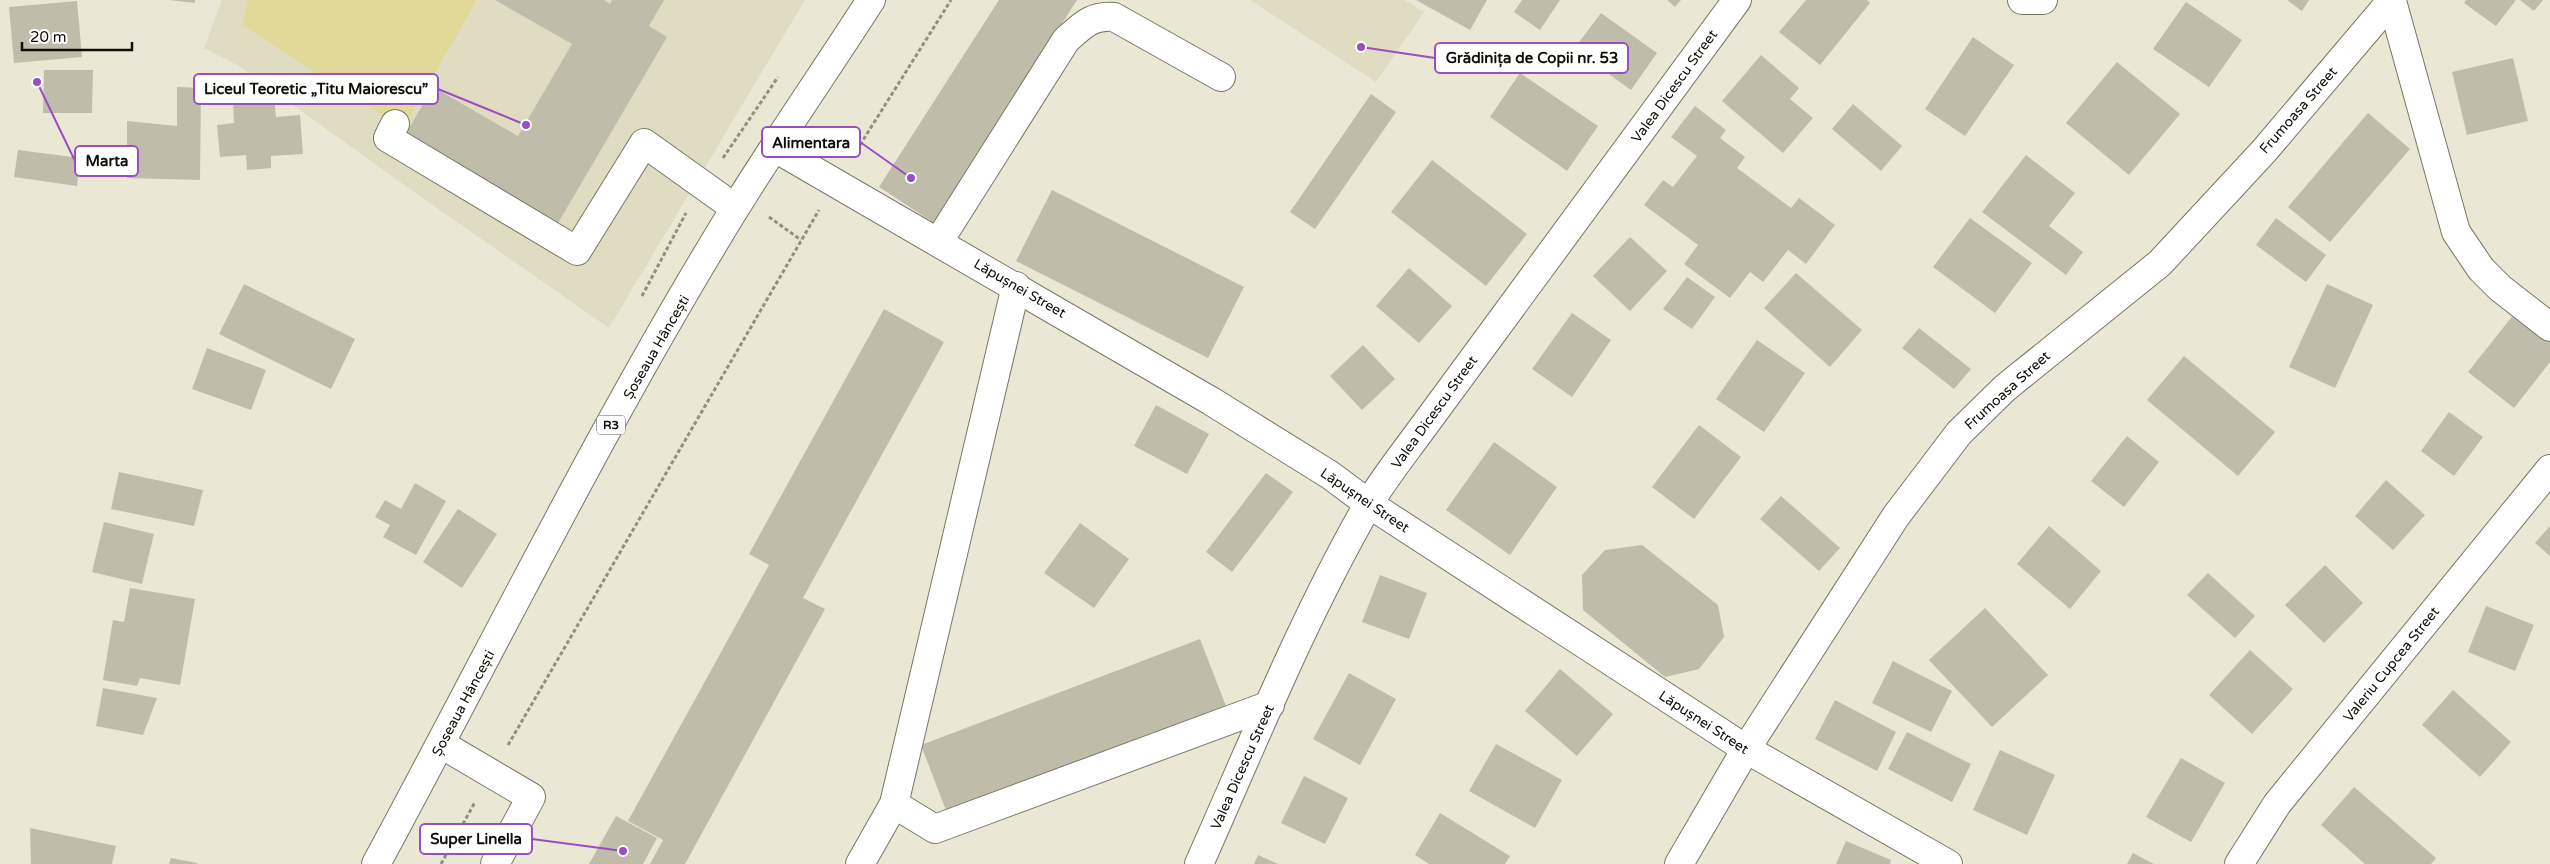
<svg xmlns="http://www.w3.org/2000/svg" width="2550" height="864" viewBox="0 0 2550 864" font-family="'Varela Round',sans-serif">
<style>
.built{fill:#dfdcc1}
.green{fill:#e1d998}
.building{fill:#bfbdaa}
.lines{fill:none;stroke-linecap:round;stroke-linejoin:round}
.minor-casing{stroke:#787765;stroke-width:30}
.major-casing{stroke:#787765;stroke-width:30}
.path{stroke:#918f81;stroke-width:3;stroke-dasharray:4 2.5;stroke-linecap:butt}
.minor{stroke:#fff;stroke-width:28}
.major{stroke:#fff;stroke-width:28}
.labels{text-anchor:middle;stroke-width:5;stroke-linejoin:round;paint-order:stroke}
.shield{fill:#fff;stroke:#565651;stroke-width:1}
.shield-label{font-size:12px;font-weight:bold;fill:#0e0d07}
.street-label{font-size:14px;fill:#0e0d07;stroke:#fff}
.leader{fill:none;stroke:#994ec1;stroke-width:2}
.callout-dot{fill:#994ec1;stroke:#fff;stroke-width:2}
.callout{fill:#fff;stroke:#994ec1;stroke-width:2}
.callout-label{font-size:15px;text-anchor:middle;font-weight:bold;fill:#0e0d07}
</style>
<rect width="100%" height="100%" fill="#eae8d4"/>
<g class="built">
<path d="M222 0H805L609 328 404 185 239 66 204 48Z"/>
<path d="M1250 0H1405L1424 12 1376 82Z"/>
</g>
<path class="green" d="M248 0H477L403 128 242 25Z"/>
<g class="building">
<path d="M169 0H195V3Z"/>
<path d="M495 0H604L610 4 612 0H664L649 26 667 37 554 230 401 142 433 87 518 136 572 44Z"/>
<path d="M999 0H1077L934 223 879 187Z"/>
<path d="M1416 0H1487L1470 30Z"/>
<path d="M1522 0H1560L1540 30 1514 12Z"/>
<path d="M1667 0H1681L1675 7Z"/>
<path d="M1806 0H1867L1870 3 1820 65 1779 32Z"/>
<path d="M2287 0H2309L2302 11Z"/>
<path d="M2466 0H2516L2496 26 2464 3Z"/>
<path d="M2520 0H2543L2534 11Z"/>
<path d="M77 1 82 57 14 63 9 7Z"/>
<path d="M2186 2 2242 40 2209 87 2153 49Z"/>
<path d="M1601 13 1657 53 1631 90 1574 49Z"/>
<path d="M1973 37 2014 65 1965 136 1925 109Z"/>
<path d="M1761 55 1799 88 1790 99 1813 118 1783 153 1722 101Z"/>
<path d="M2513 58 2528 121 2467 135 2452 72Z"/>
<path d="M2117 62 2180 114 2129 175 2066 123Z"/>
<path d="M44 70H93L92 113H43Z"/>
<path d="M1520 73 1598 126 1567 171 1490 117Z"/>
<path d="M177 87 201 88 200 180 127 178V121L177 126Z"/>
<path d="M1371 94 1396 112 1315 229 1290 212Z"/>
<path d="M274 97 276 117 300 115 303 154 271 156V168L247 170 246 155 220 157 217 125 234 123 233 101Z"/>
<path d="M1853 104 1902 146 1881 171 1832 129Z"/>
<path d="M1695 106 1726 130 1720 138 1745 157 1737 168 1791 208 1799 198 1835 225 1806 264 1788 250 1763 282 1750 272 1730 298 1684 264 1698 245 1644 205 1663 180 1673 187 1697 156 1671 137Z"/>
<path d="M2368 113 2410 149 2330 242 2288 207Z"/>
<path d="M18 150 80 158 77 186 14 177Z"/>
<path d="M2026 155 2075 193 2049 226 2083 252 2066 275 1982 212Z"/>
<path d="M1432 160 1527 234 1486 286 1391 212Z"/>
<path d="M1052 190 1244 287 1208 358 1016 261Z"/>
<path d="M1970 218 2032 263 1995 313 1933 267Z"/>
<path d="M2276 218 2326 255 2306 282 2256 245Z"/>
<path d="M1630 237 1667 271 1630 311 1593 276Z"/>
<path d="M1409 268 1452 306 1419 343 1376 306Z"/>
<path d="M1796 273 1862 330 1830 367 1764 308Z"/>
<path d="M1687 277 1715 297 1692 329 1663 309Z"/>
<path d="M244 284 355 339 331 389 219 334Z"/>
<path d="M2327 284 2373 305 2335 388 2289 367Z"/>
<path d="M884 309 944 342 803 598 825 609 685 864H650L663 840 628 821 769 565 749 554Z"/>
<path d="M2518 309 2550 334V362L2514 408 2468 372Z"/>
<path d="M1572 313 1611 340 1572 397 1532 369Z"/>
<path d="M1919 328 1971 369 1954 389 1902 348Z"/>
<path d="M1757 340 1805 373 1764 432 1716 399Z"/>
<path d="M1363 345 1395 379 1362 410 1330 376Z"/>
<path d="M207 348 266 370 251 410 192 389Z"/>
<path d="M2184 356 2275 432 2238 476 2147 400Z"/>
<path d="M1156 405 1209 434 1187 474 1134 446Z"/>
<path d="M2449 412 2483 437 2454 476 2421 451Z"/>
<path d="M1699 425 1741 457 1694 519 1652 487Z"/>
<path d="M2127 436 2159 462 2124 507 2091 481Z"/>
<path d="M1494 442 1557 487 1510 555 1446 510Z"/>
<path d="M119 472 203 490 194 526 111 509Z"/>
<path d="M1266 473 1293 492 1232 572 1206 552Z"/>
<path d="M2386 480 2425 515 2393 550 2355 516Z"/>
<path d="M415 483 446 501 416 555 383 537 390 525 375 517 385 500 401 509Z"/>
<path d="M1781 496 1840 548 1819 571 1760 519Z"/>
<path d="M458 509 497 534 462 588 423 562Z"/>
<path d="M104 522 154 534 142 584 92 572Z"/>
<path d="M1080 523 1129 559 1094 608 1044 573Z"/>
<path d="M2049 526 2101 571 2070 609 2017 564Z"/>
<path d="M2550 526V556L2535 543Z"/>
<path d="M1642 545 1718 605 1724 637 1699 669 1665 677 1583 610 1582 575 1605 550Z"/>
<path d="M2325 565 2363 603 2324 643 2285 605Z"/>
<path d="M2208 573 2255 616 2235 638 2187 595Z"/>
<path d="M1380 575 1427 593 1409 639 1362 622Z"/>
<path d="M130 588 195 599 180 685 140 678 137 686 103 680 113 620 124 622Z"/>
<path d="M2486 606 2534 625 2515 671 2468 652Z"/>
<path d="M1985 608 2048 675 1992 727 1929 660Z"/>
<path d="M1200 639 1226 706 947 813 921 745Z"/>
<path d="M2250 650 2293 689 2252 734 2209 695Z"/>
<path d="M1893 661 1952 691 1931 732 1872 703Z"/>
<path d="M1560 669 1613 714 1577 756 1525 711Z"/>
<path d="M1349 673 1396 699 1360 765 1313 739Z"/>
<path d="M103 688 157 698 143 735 96 726Z"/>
<path d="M2453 690 2511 742 2480 777 2422 725Z"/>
<path d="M1835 700 1896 732 1877 771 1815 739Z"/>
<path d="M1907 732 1971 764 1952 802 1888 769Z"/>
<path d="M1496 744 1562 780 1535 828 1469 791Z"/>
<path d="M2000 750 2055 775 2027 835 1973 810Z"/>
<path d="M2181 758 2225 783 2191 842 2146 817Z"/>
<path d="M1304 776 1348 798 1325 844 1281 823Z"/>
<path d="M2354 787 2436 858 2431 864H2365L2321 825Z"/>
<path d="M1440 813 1510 856 1505 864H1429L1415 855Z"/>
<path d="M616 816 657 838 643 864H589Z"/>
<path d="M30 828 116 846 112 864H31Z"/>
<path d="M1846 841 1891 860 1890 864H1836Z"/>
<path d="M2133 853 2154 864H2127Z"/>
<path d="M1258 855 1278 864H1254Z"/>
<path d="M171 858 197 863V864H169Z"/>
</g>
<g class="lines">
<g class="minor-casing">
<g id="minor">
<path d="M2022 0H2043"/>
<path d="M2392 1 2456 232 2481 269 2500 288 2550 327"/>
<path d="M395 124 388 138 577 251 644 143 735 208"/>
<path d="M775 148 1211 401 1330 475 1369 504 1746 749 1948 864"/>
<path d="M939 241 1066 40C1082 26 1091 15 1114 17L1221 77"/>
<path d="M441 744 531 797 495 864"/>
<path d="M894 804 935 829 1270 705"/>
<path d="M860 864 894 804 1016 286"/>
<path d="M1199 864C1253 743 1302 620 1368 505 1383 480 1401 457 1418 434L1737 0"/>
<path d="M1679 864 1746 749 1896 516 1959 433 2005 388 2160 263 2264 151 2392 0"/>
<path d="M2239 864 2277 804 2550 469"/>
</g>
</g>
<g class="major-casing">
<path id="major" d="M376 864C494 646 604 421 734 210 778 139 826 70 871 0"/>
</g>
<g class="path">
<path d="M853 156 951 0"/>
<path d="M723 158 778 77"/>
<path d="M769 217 801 240"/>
<path d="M642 296 686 213"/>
<path d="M508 745 819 210"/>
<path d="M441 864 475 802"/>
</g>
<use href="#minor" class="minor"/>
<use href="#major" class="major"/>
</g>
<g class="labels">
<rect class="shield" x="597" y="415.5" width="28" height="19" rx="4"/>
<g class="shield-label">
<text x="611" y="429">R3</text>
</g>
<g class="street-label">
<text transform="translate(1674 86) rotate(-54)" y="5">Valea Dicescu Street</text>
<text transform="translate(2298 110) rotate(-49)" y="5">Frumoasa Street</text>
<text transform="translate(1020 288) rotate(30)" y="5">Lăpușnei Street</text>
<text transform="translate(656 347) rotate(-60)" y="5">Șoseaua Hâncești</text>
<text transform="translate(2007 390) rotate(-42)" y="5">Frumoasa Street</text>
<text transform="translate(1434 412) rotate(-54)" y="5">Valea Dicescu Street</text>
<text transform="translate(1365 500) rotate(34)" y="5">Lăpușnei Street</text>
<text transform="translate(2391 664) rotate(-51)" y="5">Valeriu Cupcea Street</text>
<text transform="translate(463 703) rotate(-62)" y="5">Șoseaua Hâncești</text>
<text transform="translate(1704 722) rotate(33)" y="5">Lăpușnei Street</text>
<text transform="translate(1242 767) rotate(-66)" y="5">Valea Dicescu Street</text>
</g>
</g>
<path class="leader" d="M1361 47L1435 58M526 125L438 89M911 178L860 142M37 82L75 161M623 851L532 839"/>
<g class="callout-dot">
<circle cx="1361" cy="47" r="5"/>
<circle cx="526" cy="125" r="5"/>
<circle cx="911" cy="178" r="5"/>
<circle cx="37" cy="82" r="5"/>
<circle cx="623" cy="851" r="5"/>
</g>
<g class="callout">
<rect x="1435" y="43" width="193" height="30" rx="5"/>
<rect x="194" y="74" width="244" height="30" rx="5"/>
<rect x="762" y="127" width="98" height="30" rx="5"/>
<rect x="75" y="146" width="63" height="30" rx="5"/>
<rect x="420" y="824" width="112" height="30" rx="5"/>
</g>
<g class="callout-label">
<text x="1532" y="63">Grădinița de Copii nr. 53</text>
<text x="316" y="94">Liceul Teoretic „Titu Maiorescu”</text>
<text x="811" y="148">Alimentara</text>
<text x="107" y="166">Marta</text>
<text x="476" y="844">Super Linella</text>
</g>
<path d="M22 42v8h110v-8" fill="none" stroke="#0e0d07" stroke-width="2.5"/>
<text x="30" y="42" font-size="15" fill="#0e0d07" stroke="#ffffff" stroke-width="4" paint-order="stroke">20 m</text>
</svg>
